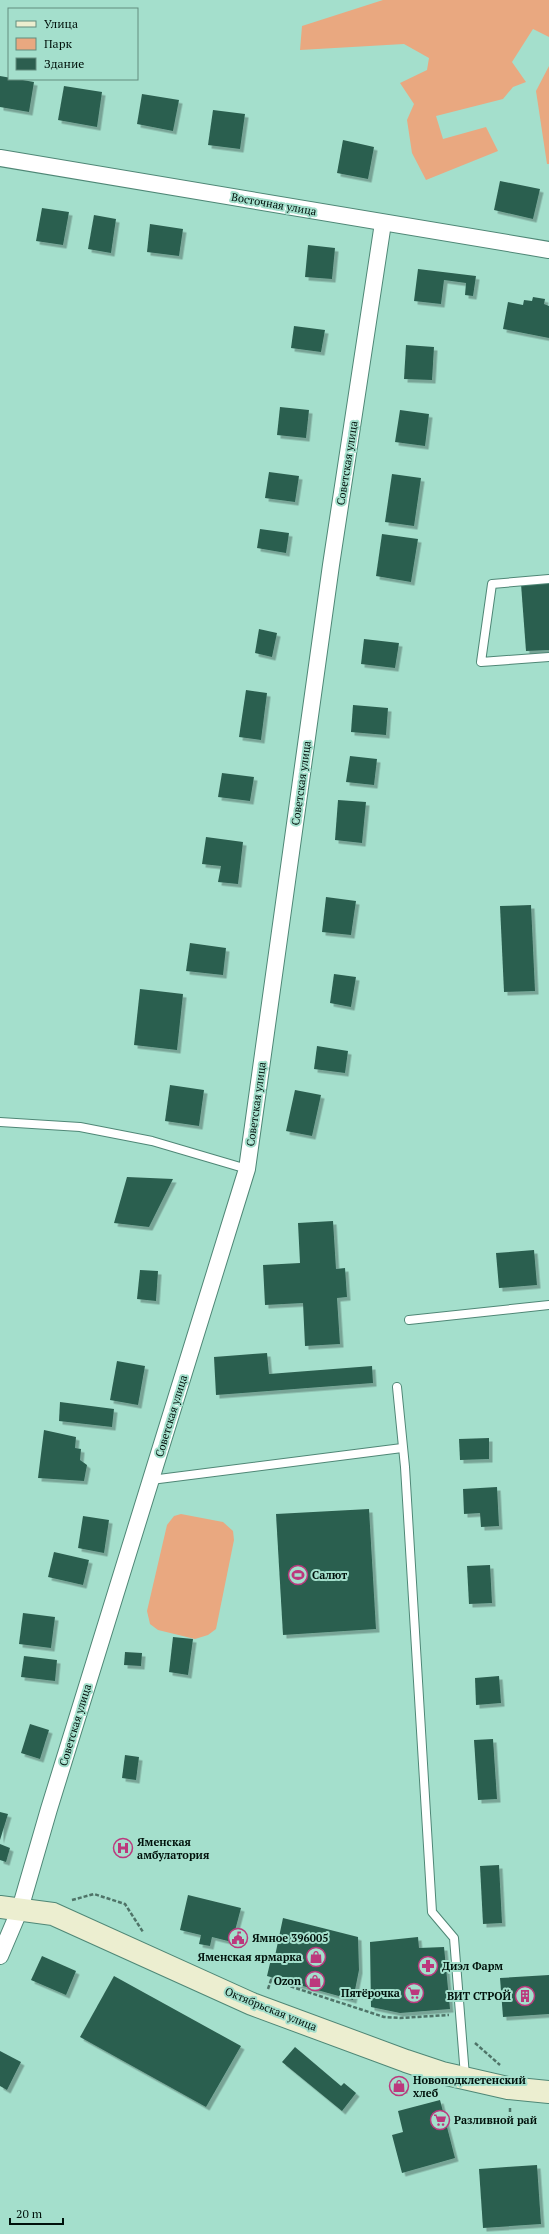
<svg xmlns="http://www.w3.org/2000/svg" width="549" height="2234" viewBox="0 0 549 2234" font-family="'PT Serif',serif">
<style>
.green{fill:#e9a880}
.building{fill:#2c5e4f;filter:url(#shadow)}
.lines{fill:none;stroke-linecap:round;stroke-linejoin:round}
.lane-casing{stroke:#4f8776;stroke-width:10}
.street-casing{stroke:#4f8776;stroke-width:18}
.secondary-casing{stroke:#4f8776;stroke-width:24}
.path{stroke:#4f7468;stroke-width:2.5;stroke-dasharray:4 2;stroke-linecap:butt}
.lane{stroke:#fff;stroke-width:8}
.street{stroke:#fff;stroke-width:16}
.secondary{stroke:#eceed0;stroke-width:22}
.labels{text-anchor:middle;stroke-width:4;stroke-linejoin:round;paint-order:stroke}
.street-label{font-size:11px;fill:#00110b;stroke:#a4dfcc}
.poi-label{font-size:11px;font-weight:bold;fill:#00110b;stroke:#a4dfcc;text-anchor:start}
</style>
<defs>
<filter id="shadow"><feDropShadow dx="3.5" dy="3.5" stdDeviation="0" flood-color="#0004"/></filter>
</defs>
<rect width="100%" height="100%" fill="#a4dfcc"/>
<g class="green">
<path d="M383 0H549V37L533 29 512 62 526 82 513 87 503 99 436 116 443 139 486 127 498 151 426 180 412 153 407 120 414 104 400 83 427 70 429 58 404 44 300 50 302 26Z"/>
<path d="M549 66V164H547L536 91Z"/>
<path d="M181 1514 223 1522 233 1531 234 1540 216 1629 208 1635 195 1639 158 1630 150 1624 147 1611 167 1525 174 1516Z"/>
</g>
<g class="building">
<path d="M0 76 34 82 29 112 0 107Z"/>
<path d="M64 86 102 92 97 127 58 120Z"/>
<path d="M142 94 179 100 173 131 137 124Z"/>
<path d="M213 110 245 114 240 149 208 145Z"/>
<path d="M343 140 374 147 368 179 337 173Z"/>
<path d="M500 181 540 189 533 219 494 210Z"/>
<path d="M42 208 69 212 63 245 36 241Z"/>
<path d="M94 215 116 219 111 253 88 249Z"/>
<path d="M150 224 183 229 179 256 147 252Z"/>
<path d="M308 245 335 248 332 279 305 277Z"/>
<path d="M418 269 476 276 473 296 465 295 466 283 444 280 441 304 414 301Z"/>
<path d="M533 297 545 299 544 304 549 306V338L503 329 508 302 523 305 524 300 532 301Z"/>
<path d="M294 326 325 330 321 352 291 348Z"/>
<path d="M406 345 434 347 432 380 404 379Z"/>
<path d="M280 407 309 410 306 438 277 435Z"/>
<path d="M400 410 429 414 425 446 395 442Z"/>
<path d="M269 472 299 476 295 502 265 498Z"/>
<path d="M392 474 421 478 414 526 385 522Z"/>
<path d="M260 529 289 533 286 553 257 548Z"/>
<path d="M382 534 418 539 411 582 376 576Z"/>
<path d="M549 582V650L526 651 521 584Z"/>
<path d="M259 629 277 633 272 657 255 653Z"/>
<path d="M364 639 399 643 395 668 361 664Z"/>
<path d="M246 690 267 693 261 740 239 737Z"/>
<path d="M353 705 388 708 386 735 351 732Z"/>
<path d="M350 756 377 759 374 785 346 782Z"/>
<path d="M222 773 254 777 250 801 218 797Z"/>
<path d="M338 800 366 802 362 843 335 840Z"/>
<path d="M206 837 243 842 238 884 218 882 221 866 202 864Z"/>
<path d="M326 897 356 901 351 935 322 932Z"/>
<path d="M531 905 535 991 504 992 500 906Z"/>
<path d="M190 943 226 948 223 975 186 971Z"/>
<path d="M334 974 356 977 351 1007 330 1003Z"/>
<path d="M140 989 183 994 177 1050 134 1045Z"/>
<path d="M317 1046 348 1051 345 1073 314 1069Z"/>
<path d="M170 1085 204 1090 199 1126 165 1121Z"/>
<path d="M295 1090 321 1095 312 1136 286 1131Z"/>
<path d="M127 1177 173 1179 149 1227 114 1223Z"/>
<path d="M333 1221 336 1269 345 1268 347 1297 337 1298 340 1344 305 1346 303 1303 265 1305 263 1265 300 1263 298 1223Z"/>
<path d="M534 1250 537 1285 499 1288 496 1253Z"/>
<path d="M140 1270 158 1271 156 1301 137 1299Z"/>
<path d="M267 1353 269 1374 372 1366 373 1383 216 1395 214 1357Z"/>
<path d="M117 1361 145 1366 138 1405 110 1400Z"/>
<path d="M60 1402 114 1409 112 1427 59 1421Z"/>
<path d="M44 1430 76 1437 75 1448 81 1449 80 1460 87 1465 84 1481 38 1478Z"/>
<path d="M489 1438V1459L460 1460 459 1439Z"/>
<path d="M497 1487 499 1526 481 1527 480 1513 464 1514 463 1489Z"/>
<path d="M369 1509 376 1629 283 1635 276 1514Z"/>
<path d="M83 1516 109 1520 104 1553 78 1548Z"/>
<path d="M54 1552 89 1560 83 1585 48 1577Z"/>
<path d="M490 1565 492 1603 469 1604 467 1566Z"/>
<path d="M23 1613 55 1617 51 1648 19 1644Z"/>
<path d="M173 1637 193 1639 188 1675 169 1672Z"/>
<path d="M125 1652 142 1653 141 1666 124 1665Z"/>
<path d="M24 1656 57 1660 55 1681 21 1677Z"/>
<path d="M499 1676 501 1703 476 1705 475 1678Z"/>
<path d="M30 1724 49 1730 40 1759 21 1753Z"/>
<path d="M493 1739 497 1799 478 1800 474 1740Z"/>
<path d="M125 1755 139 1757 136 1780 122 1778Z"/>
<path d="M0 1812 8 1814 0 1840Z"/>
<path d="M0 1844 10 1848 6 1862 0 1860Z"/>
<path d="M499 1865 502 1923 483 1924 480 1866Z"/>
<path d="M188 1895 241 1908 232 1942 212 1937 210 1946 199 1944 201 1935 180 1930Z"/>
<path d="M283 1918 358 1937 359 1970 353 2000 267 1976 271 1959 275 1956Z"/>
<path d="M418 1937 419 1948 444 1947 450 2009 400 2013 371 2007 370 1942Z"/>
<path d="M42 1956 76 1971 66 1995 31 1980Z"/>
<path d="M549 1975V2014L503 2017 500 1978Z"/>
<path d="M114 1976 241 2046 206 2107 80 2037Z"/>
<path d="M295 2047 341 2086 344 2083 356 2093 342 2111 282 2062Z"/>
<path d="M0 2051 21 2062 7 2090 0 2086Z"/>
<rect x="394" y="2082" width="10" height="8"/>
<path d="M440 2100 455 2158 402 2173 392 2135 403 2132 398 2111Z"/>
<path d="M537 2165 541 2224 483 2228 479 2169Z"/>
</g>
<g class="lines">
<g class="lane-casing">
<g id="lane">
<path d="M549 579 492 584 481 662 549 657"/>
<path d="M0 1122 80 1127 152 1141 247 1169"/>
<path d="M409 1320 549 1305"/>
<path d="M397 1387 405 1467 432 1912 454 1938 465 2076"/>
<path d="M151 1480 402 1448"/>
</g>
</g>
<g class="street-casing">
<g id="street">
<path d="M0 158 549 250"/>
<path d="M0 1956 20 1909 49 1809 247 1169 331 565 383 223"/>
</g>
</g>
<g class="secondary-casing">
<path id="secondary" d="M0 1907 53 1914 252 2004 406 2061 442 2073 508 2088 549 2092"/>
</g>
<g class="path">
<path d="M72 1900 94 1894 125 1904 143 1932"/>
<path d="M268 1989 271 1980 384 2017 400 2018 449 2015"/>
<path d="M475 2043 500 2065"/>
<path d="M510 2108V2116"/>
</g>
<use href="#lane" class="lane"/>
<use href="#street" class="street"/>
<use href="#secondary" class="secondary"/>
</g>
<defs>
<g id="stadium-ring" transform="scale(1)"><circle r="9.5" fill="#a4dfcc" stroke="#bc387d" stroke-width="1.5"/><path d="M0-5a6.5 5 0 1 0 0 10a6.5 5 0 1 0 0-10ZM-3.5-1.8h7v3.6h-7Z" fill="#bc387d"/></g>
<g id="hospital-ring" transform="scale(1)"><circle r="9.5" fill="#a4dfcc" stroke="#bc387d" stroke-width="1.5"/><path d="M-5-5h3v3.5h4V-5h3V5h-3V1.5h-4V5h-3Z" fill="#bc387d"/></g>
<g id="civic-ring" transform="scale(1)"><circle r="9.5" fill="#a4dfcc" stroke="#bc387d" stroke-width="1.5"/><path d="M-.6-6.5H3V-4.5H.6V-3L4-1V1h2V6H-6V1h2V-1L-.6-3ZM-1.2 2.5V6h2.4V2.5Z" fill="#bc387d"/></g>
<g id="shop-ring" transform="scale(1)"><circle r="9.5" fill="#a4dfcc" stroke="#bc387d" stroke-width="1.5"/><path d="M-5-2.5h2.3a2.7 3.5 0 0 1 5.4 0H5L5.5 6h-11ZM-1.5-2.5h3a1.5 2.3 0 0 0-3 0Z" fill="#bc387d"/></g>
<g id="pharmacy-ring" transform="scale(1)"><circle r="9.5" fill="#a4dfcc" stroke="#bc387d" stroke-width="1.5"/><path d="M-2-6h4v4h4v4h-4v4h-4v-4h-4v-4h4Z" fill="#bc387d"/></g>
<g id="supermarket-ring" transform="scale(1)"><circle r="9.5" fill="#a4dfcc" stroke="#bc387d" stroke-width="1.5"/><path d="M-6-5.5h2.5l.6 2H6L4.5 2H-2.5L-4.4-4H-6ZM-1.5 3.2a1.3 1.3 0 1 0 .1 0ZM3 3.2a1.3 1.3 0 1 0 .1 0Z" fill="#bc387d"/></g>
<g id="building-ring" transform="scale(1)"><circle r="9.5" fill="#a4dfcc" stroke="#bc387d" stroke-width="1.5"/><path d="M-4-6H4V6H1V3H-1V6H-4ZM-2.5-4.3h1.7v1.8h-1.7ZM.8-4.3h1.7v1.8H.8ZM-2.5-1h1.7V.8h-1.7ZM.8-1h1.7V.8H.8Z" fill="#bc387d"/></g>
</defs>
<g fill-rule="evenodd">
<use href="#stadium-ring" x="298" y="1575"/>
<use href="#hospital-ring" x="123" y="1848"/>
<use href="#civic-ring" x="238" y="1938"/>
<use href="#shop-ring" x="316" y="1957"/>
<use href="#pharmacy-ring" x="428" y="1966"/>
<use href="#shop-ring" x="315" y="1981"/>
<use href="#supermarket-ring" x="414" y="1993"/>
<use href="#building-ring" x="525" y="1996"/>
<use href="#shop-ring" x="399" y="2086"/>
<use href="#supermarket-ring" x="440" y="2120"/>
</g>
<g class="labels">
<g class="street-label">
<text transform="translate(274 204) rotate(10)" y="4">Восточная улица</text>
<text transform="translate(347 463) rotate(-81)" y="4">Советская улица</text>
<text transform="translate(301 783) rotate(-82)" y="4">Советская улица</text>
<text transform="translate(256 1104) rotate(-82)" y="4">Советская улица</text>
<text transform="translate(171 1416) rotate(-73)" y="4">Советская улица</text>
<text transform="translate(75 1725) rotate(-73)" y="4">Советская улица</text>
<text transform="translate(271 2009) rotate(22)" y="4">Октябрьская улица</text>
</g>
<g class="poi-label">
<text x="312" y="1579">Салют</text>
<text x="137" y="1846">Яменская<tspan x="137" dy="13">амбулатория</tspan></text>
<text x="252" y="1942">Ямное 396005</text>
<text x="302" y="1961" text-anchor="end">Яменская ярмарка</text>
<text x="442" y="1970">Диэл Фарм</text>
<text x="301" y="1985" text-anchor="end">Ozon</text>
<text x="400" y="1997" text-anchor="end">Пятёрочка</text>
<text x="511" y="2000" text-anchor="end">ВИТ СТРОЙ</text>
<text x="413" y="2084">Новоподклетенский<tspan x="413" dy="13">хлеб</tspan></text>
<text x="454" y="2124">Разливной рай</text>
</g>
</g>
<rect x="8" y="8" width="130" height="72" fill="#a4dfcc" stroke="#628d7f"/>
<rect x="16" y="21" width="20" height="6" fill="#eceed0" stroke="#628d7f"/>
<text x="44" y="28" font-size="12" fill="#00110b">Улица</text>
<rect x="16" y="38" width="20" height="12" fill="#e9a880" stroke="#628d7f"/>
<text x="44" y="48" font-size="12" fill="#00110b">Парк</text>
<rect x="16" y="58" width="20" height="12" fill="#2c5e4f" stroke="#628d7f"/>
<text x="44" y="68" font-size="12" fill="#00110b">Здание</text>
<path d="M10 2218v6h53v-6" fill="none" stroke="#00110b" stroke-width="2"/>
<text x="16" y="2218" font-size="12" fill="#00110b" stroke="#a4dfcc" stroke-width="3" paint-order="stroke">20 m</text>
</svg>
